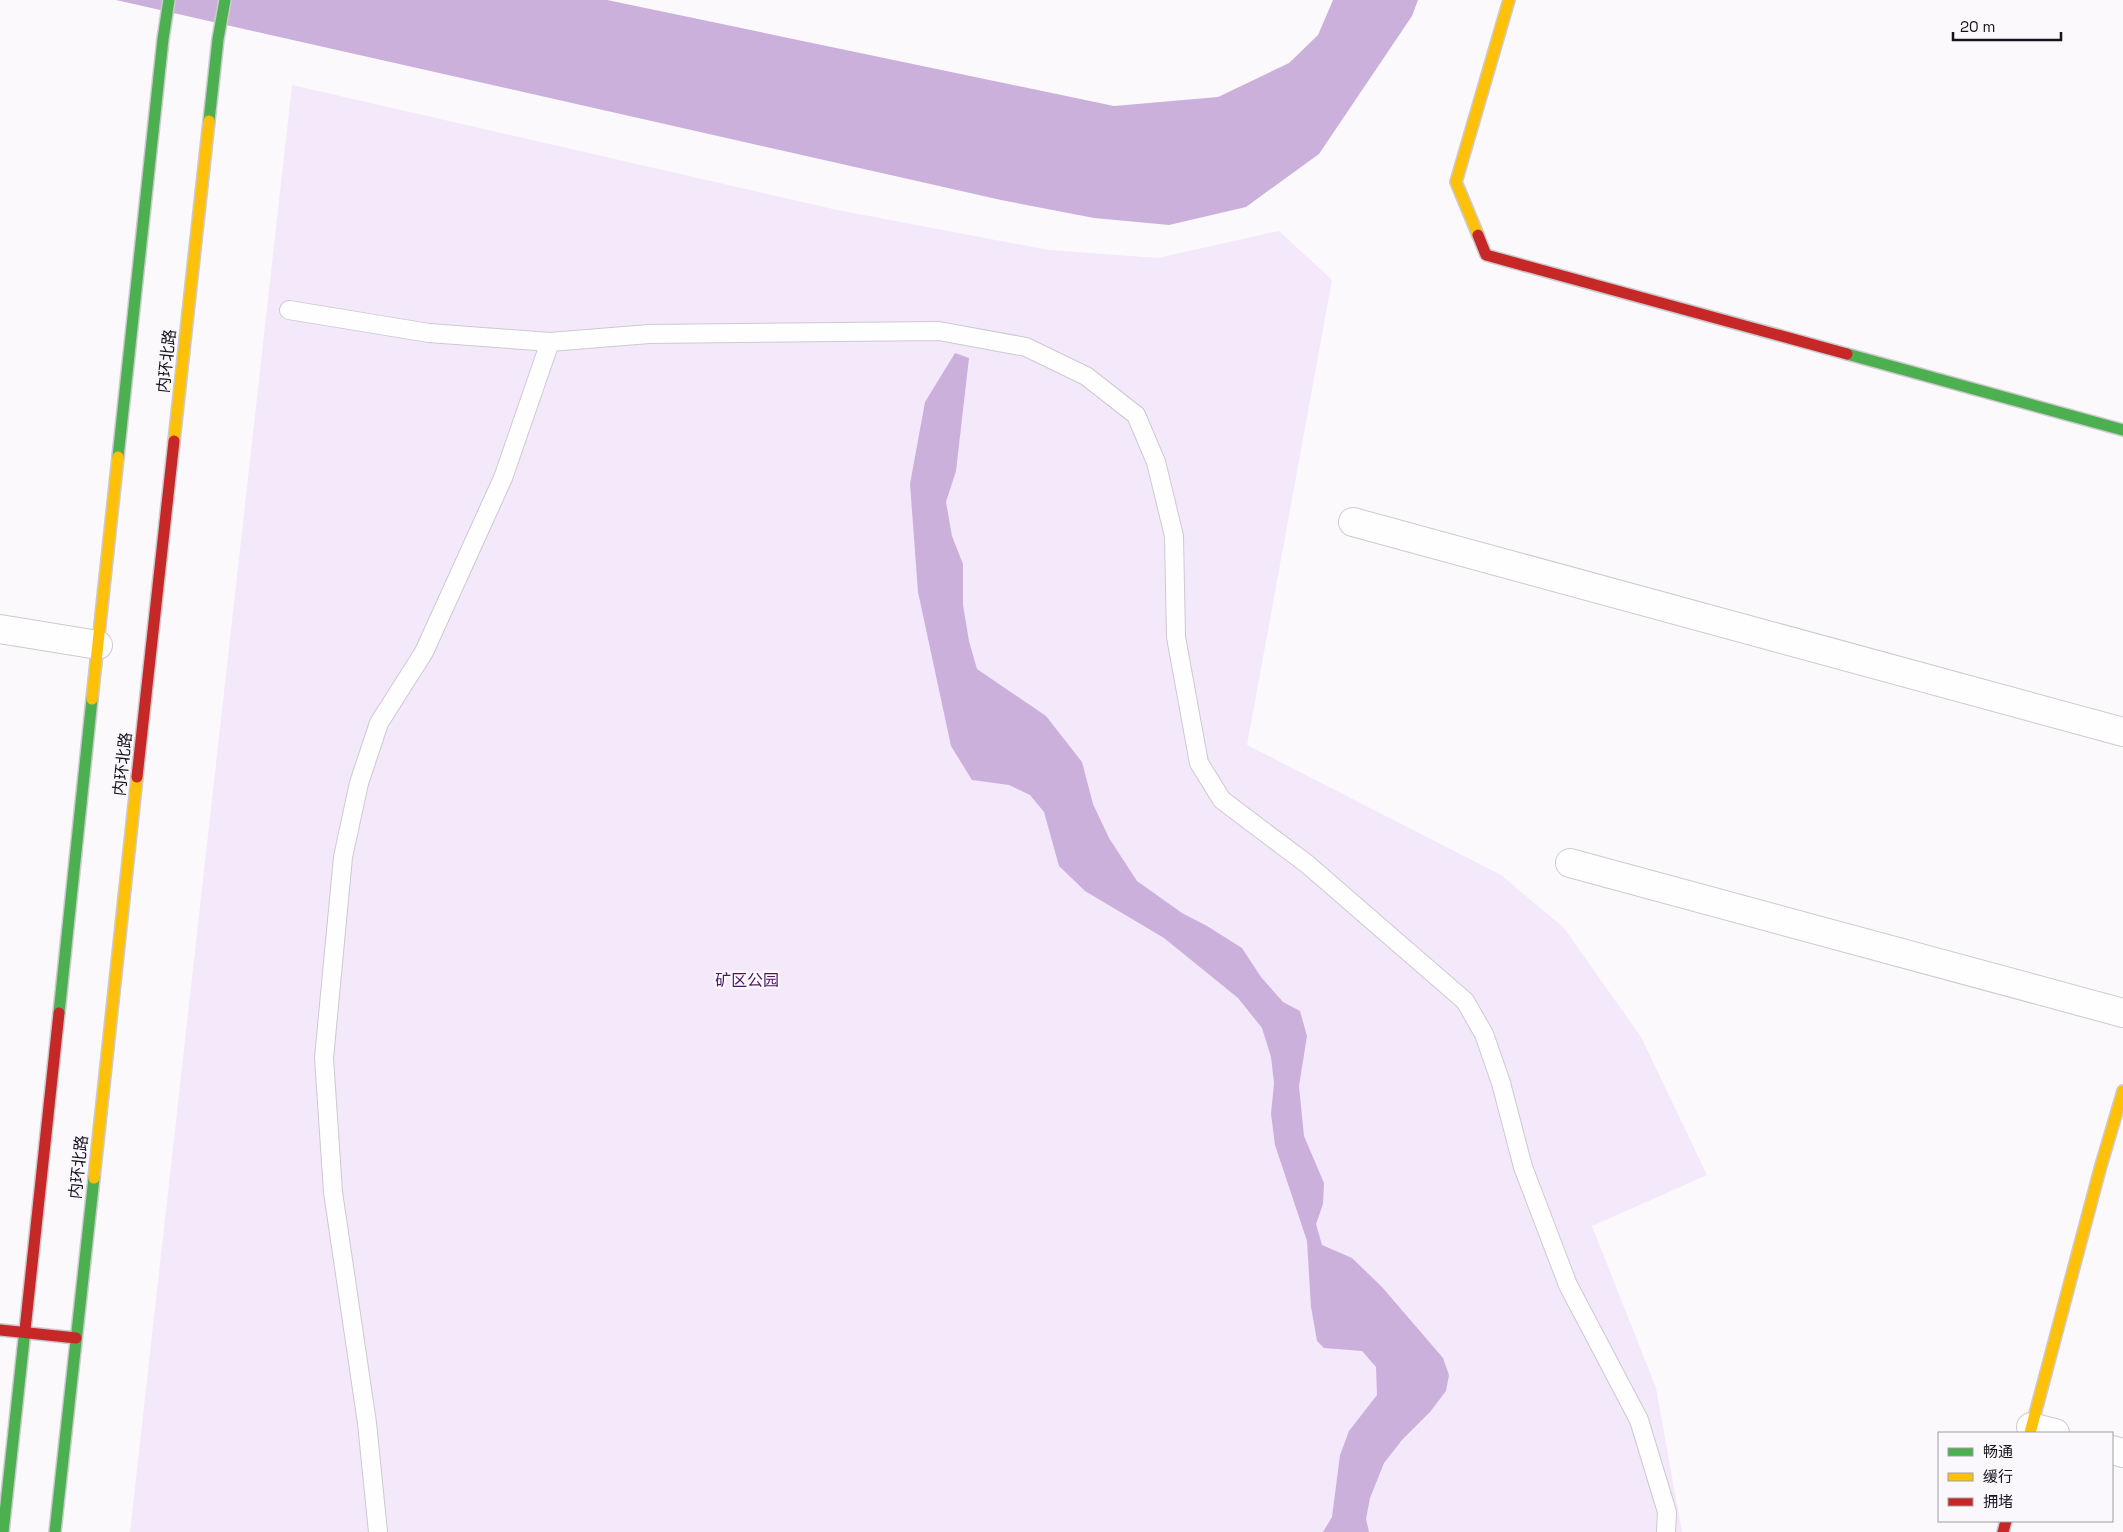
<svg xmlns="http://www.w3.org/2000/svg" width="2123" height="1532" viewBox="0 0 2123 1532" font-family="'Space Grotesk','Noto Sans SC',sans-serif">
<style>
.green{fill:#f4e8fb}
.water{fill:#ccb0dc}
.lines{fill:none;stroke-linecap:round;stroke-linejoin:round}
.lane-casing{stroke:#cdcacf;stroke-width:20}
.street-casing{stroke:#cdcacf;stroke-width:30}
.fast-casing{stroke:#cdcacf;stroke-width:14}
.slow-casing{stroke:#cdcacf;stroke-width:14}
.jam-casing{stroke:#cdcacf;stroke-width:14}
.lane{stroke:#fefeff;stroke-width:18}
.street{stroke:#fefeff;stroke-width:28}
.fast{stroke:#4caf50;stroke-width:11}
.slow{stroke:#ffc107;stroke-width:11}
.jam{stroke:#c62828;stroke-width:11}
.labels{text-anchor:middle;stroke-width:4.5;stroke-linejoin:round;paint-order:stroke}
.street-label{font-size:16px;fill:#18131b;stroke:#fbf8fd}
.park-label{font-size:16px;fill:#4a1660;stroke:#fbf8fd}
</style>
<rect width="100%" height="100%" fill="#fbf9fc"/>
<path class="green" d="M292 85 837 210 1049 250 1158 258 1279 231 1332 280 1247 745 1501 875 1564 928 1641 1037 1707 1175 1592 1226 1656 1388 1682 1532H130Z"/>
<g class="water">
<path d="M116 0H607L1114 106 1218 97 1289 63 1318 35 1333 0H1418L1412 16 1319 154 1246 207 1169 225 1094 218 1001 200Z"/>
<path d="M955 353 969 358 956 471 946 502 952 536 963 564V605L969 641 977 669 1046 716 1082 762 1093 804 1109 838 1137 881 1182 913 1207 926 1242 948 1261 977 1283 1002 1300 1011 1307 1036 1299 1086 1304 1136 1324 1183 1323 1204 1316 1224 1322 1245 1352 1258 1382 1287 1443 1358 1449 1375 1446 1391 1430 1412 1402 1440 1384 1463 1370 1498 1366 1519 1369 1532H1323L1332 1517 1340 1455 1349 1431 1377 1395 1376 1367 1362 1351 1324 1348 1317 1341 1311 1307 1307 1241 1275 1145 1271 1114 1274 1083 1271 1057 1262 1028 1238 998 1164 938 1085 891 1059 866 1044 812 1030 795 1009 785 972 780 951 746 918 592 910 484 925 402Z"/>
</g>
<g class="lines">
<g class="lane-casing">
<g id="lane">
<path d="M289 310 429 333 550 342 649 334 939 331 1026 347 1086 376 1136 415 1156 462 1174 536 1176 637 1199 763 1222 800 1307 864 1465 1001 1484 1034 1501 1083 1523 1167 1568 1285 1639 1420 1667 1512 1666 1532"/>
<path d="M378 1532 367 1423 333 1192 324 1058 343 857 359 783 379 723 424 652 503 478 550 342"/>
</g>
</g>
<g class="street-casing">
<g id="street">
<path d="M1353 522 2123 732"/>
<path d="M0 629 98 645"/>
<path d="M1570 863 2123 1013"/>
<path d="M2031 1427 2055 1433"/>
<path d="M2112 1450 2123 1453"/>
</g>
</g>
<g class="fast-casing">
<g id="fast">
<path d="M209 121 218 39 225 0"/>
<path d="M1847 354 2123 430"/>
<path d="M118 457 163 39 169 0"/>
<path d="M59 1013 92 699"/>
<path d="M3 1532 25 1330"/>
<path d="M55 1532 94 1178"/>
</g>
</g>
<g class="slow-casing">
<g id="slow">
<path d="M1478 235 1456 182 1509 0"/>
<path d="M174 441 209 121"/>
<path d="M92 699 118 457"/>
<path d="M94 1178 137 777"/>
<path d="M2030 1433 2100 1169 2123 1091"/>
</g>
</g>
<g class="jam-casing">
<g id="jam">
<path d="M1478 235 1486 255 1847 354"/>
<path d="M137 777 174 441"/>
<path d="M0 1330 76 1338"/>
<path d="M25 1330 59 1013"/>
<path d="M2003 1532 2006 1521"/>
</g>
</g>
<use href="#lane" class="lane"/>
<use href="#street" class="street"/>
<use href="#fast" class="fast"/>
<use href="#slow" class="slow"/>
<use href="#jam" class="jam"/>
</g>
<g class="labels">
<g class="street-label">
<text transform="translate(166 361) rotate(-84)" y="6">内环北路</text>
<text transform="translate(122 764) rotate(-84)" y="6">内环北路</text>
<text transform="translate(78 1167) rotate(-84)" y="6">内环北路</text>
</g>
<g class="park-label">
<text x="747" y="986">矿区公园</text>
</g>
</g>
<rect x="1938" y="1432" width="175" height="90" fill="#fbf8fd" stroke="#a09ca3"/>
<rect x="1948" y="1448" width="25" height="8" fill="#4caf50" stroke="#a09ca3"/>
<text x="1983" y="1457" font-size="15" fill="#18131b">畅通</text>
<rect x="1948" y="1473" width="25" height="8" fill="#ffc107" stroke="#a09ca3"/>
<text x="1983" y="1482" font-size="15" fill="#18131b">缓行</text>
<rect x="1948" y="1498" width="25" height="8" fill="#c62828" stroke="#a09ca3"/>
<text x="1983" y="1507" font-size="15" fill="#18131b">拥堵</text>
<path d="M1953 32v8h108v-8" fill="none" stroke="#18131b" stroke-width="2.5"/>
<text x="1960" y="32" font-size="15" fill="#18131b" stroke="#fbf8fd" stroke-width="4" paint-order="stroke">20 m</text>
</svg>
